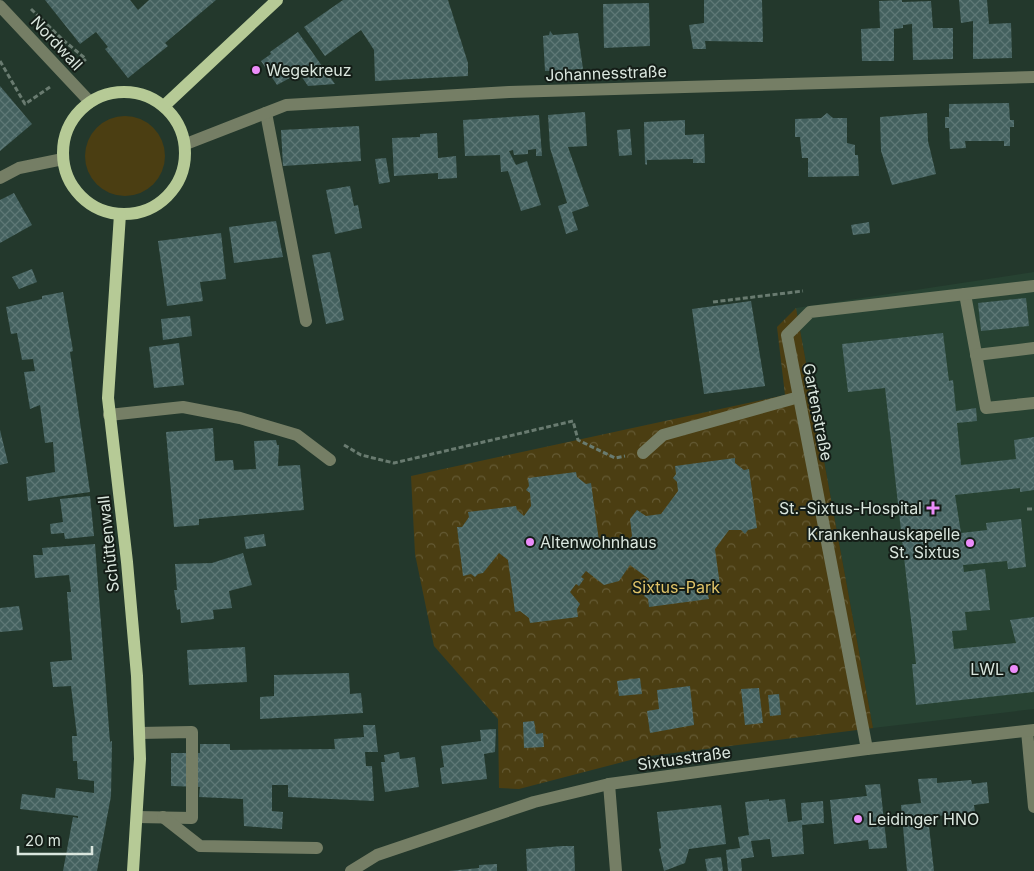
<svg xmlns="http://www.w3.org/2000/svg" width="1034" height="871" viewBox="0 0 1034 871" font-family="Inter,sans-serif">
<style>
.built{fill:#274232}
.grass{fill:#4b3e12}
.park{fill:url(#park-crowns)}
.building{fill:url(#building-cross-hatch)}
.lines{fill:none;stroke-linecap:round;stroke-linejoin:round}
.path{stroke:#697b70;stroke-width:3;stroke-dasharray:5 2.5;stroke-linecap:butt}
.minor{stroke:#757e65;stroke-width:12}
.major{stroke:#b6ca96;stroke-width:12}
.poi-dot{fill:#ec8cfa;stroke:#141d17;stroke-width:2}
.labels{text-anchor:middle;stroke-width:4;stroke-linejoin:round;paint-order:stroke}
.street-label{font-size:16px;fill:#dae6de;stroke:#141d17}
.poi-label{font-size:16px;fill:#dae6de;stroke:#141d17;text-anchor:start}
.park-label{font-size:16px;fill:#e1c469;stroke:#141d17}
</style>
<defs>
<pattern id="park-crowns" width="20" height="18" patternUnits="userSpaceOnUse" patternTransform="scale(1.25)"><rect width="20" height="18" fill="#4b3e12"/><path d="M2 6a3 3 0 1 1 6 0M12 15a3 3 0 1 1 6 0" fill="none" stroke="#645a34"/></pattern>
<pattern id="building-cross-hatch" width="8" height="8" patternUnits="userSpaceOnUse" patternTransform="scale(1.25)"><rect width="8" height="8" fill="#44615f"/><path d="M0 0l8 8M0 8l8-8" fill="none" stroke="#5e7876"/></pattern>
</defs>
<rect width="100%" height="100%" fill="#23382c"/>
<path class="built" d="M1034 272V709L873 728 796 308Z"/>
<circle class="grass" cx="125" cy="156" r="40"/>
<path class="park" d="M796 308 873 728 642 757 519 789 499 788 498 719 434 646 415 554 411 476 785 395 777 327Z"/>
<g class="building">
<path d="M45 0H130L138 10 149 0H216L165 43 168 46 128 78 105 49 108 47 96 32 80 44Z"/>
<path d="M343 0H448L468 63V76L375 81 374 50 361 30 325 56 304 27Z"/>
<path d="M704 0H762L763 42 705 41 706 49H693L689 25 704 23Z"/>
<path d="M902 0V2L931 1 933 28H953V59L913 60 912 24 903 25V28L894 29V61H862L861 29 880 28 879 1Z"/>
<path d="M959 0H987L989 24 1011 23 1012 58 973 59V21L961 23Z"/>
<path d="M649 3 650 46 604 48 603 4Z"/>
<path d="M550 31 553 35 578 33 583 69 545 71 543 36 549 35Z"/>
<path d="M298 32 317 59 335 84 308 86 299 73 277 85 261 61 271 54 270 52Z"/>
<path d="M0 86 32 124 0 151Z"/>
<path d="M1009 103 1010 120H1014V127H1010V146H1004V141H965L966 148 950 149 949 128H945V117H949V104Z"/>
<path d="M585 112 587 146 568 147 589 206 572 212 578 230 566 234 558 206 567 203 550 148 548 115Z"/>
<path d="M827 113 833 118H847V143L855 145V155H858L859 176 808 177V158H802L800 137H795V119L821 118Z"/>
<path d="M927 113 928 141 936 174 892 185 881 151 880 117Z"/>
<path d="M539 115 542 156H536V149L528 150V154L514 155 513 150 509 151 516 165 527 161 541 205 521 211 508 171 501 172 500 155 465 156 463 120Z"/>
<path d="M685 120V135L704 134 705 163H693V159L647 160V165L645 164 644 122Z"/>
<path d="M359 126 361 161 283 166 281 130Z"/>
<path d="M630 129 632 155 619 156 617 130Z"/>
<path d="M437 133 438 158 456 156 457 178 438 179V173L394 176 392 138 420 137V134Z"/>
<path d="M386 158 390 182 379 184 375 159Z"/>
<path d="M350 186 354 206 358 205 362 228 335 234 326 190Z"/>
<path d="M14 193 32 225 0 243V200Z"/>
<path d="M276 221 283 257 234 263 229 227Z"/>
<path d="M869 222 870 233 853 235 851 225Z"/>
<path d="M221 233 226 279 200 282 203 301 167 306 158 241Z"/>
<path d="M330 252 344 320 326 324 312 255Z"/>
<path d="M32 269 37 282 19 289 12 277Z"/>
<path d="M63 292 73 351 70 352 90 492 28 501 26 477 55 472 53 442 45 443 40 405 30 409 24 372 35 371 33 359 22 360 17 333 11 334 6 307 42 299V296Z"/>
<path d="M1026 298 1029 326 981 331 978 303Z"/>
<path d="M751 301 765 386 704 394 692 309Z"/>
<path d="M190 316 192 336 163 340 161 319Z"/>
<path d="M943 333 949 381 953 380 956 411 976 408 977 421 957 423 961 465 1016 459 1014 440 1034 437V490L1020 492V488L955 495 961 533 987 530 986 523 1021 519 1026 567 1008 569 1007 561 963 565 964 572 985 569 990 610 965 612 967 630 952 631 954 649 1016 643 1010 620 1034 617V692L916 705 912 664H916L885 388 848 392 842 344Z"/>
<path d="M179 343 184 385 154 388 149 347Z"/>
<path d="M213 428 215 461 233 460 234 470 256 469 254 441 276 440 277 445H279L278 466 300 465 304 510 199 519V525L174 527 166 432Z"/>
<path d="M0 430 8 463 0 465Z"/>
<path d="M735 458V463L744 470 749 469 757 528 748 530 745 534 741 530H729L715 549 720 585 715 586 708 595 709 599 649 607 648 599 644 596 648 592 646 583 649 579 630 565 619 581 604 585 586 571 581 577 584 579 579 586 576 584 570 592 580 604 577 609 578 617 530 623 529 618 520 611 515 612 508 560 499 553 483 573 478 574 475 577 471 574 463 576 457 527H462L469 517 468 512 516 506 517 510 524 516 531 506 530 493 526 490 529 486 528 478 576 472 577 477 586 484 591 483 599 541 606 547 626 544 632 536 630 519 637 510 646 516 661 514 678 491 677 482 673 478 676 474 675 466Z"/>
<path d="M90 496 94 536 65 539 64 533 51 534 50 524 63 522 60 499Z"/>
<path d="M264 534 266 546 246 549 244 537Z"/>
<path d="M95 544 110 742 112 741 111 796 97 871H63L73 817 78 818V816L20 809 22 794 55 798 56 788 94 793V781L78 779 77 761H73L72 736H77L71 686 53 687 50 662 72 660 67 592H71L69 575 35 578 33 555H43L42 548Z"/>
<path d="M243 553 252 585 229 591 232 608 213 610 214 619 181 623 180 609 177 610 174 590H177L175 564 212 563Z"/>
<path d="M19 606 23 630 0 632V608Z"/>
<path d="M245 647 247 682 189 685 187 650Z"/>
<path d="M349 673 350 694 361 693 363 713 260 719V697L274 696V675Z"/>
<path d="M640 678 642 694 619 696 617 681Z"/>
<path d="M690 686 694 725 650 733 647 711 659 709 657 690Z"/>
<path d="M759 688 763 723 745 725 741 689Z"/>
<path d="M779 694 781 715 770 716 768 695Z"/>
<path d="M534 721 536 734 543 733 544 747 524 748 523 722Z"/>
<path d="M363 725H375L378 752H365L366 766H372L374 801 288 797V785H272V811L283 812 282 829 244 826 243 799 199 797 200 787 171 786V753H200V744H230V750L335 749 334 739 364 737Z"/>
<path d="M496 729 495 752 484 754 487 779 442 784 440 768 444 767 441 746 481 741 480 730Z"/>
<path d="M399 752 400 759 415 757 419 787 385 792 381 762H385L384 755Z"/>
<path d="M937 778V783L971 780 972 784 987 782 989 803 974 805 975 812 928 817 934 871H907L901 805 921 803 918 779Z"/>
<path d="M880 784 887 848 869 849 868 840 834 844 830 800 867 796 865 785Z"/>
<path d="M769 799V801L785 799 788 822 802 820 801 803 823 801 824 823 802 825 804 854 772 857 770 839 751 841 754 857 741 859 742 871H728L726 850 740 848 738 837 749 835 745 802Z"/>
<path d="M721 805 726 844 689 849 685 863 664 871 659 849 661 848 657 812Z"/>
<path d="M562 846H574L575 871H527L526 849Z"/>
<path d="M721 857 723 871H707L705 859Z"/>
<path d="M497 864V871H449L479 868V865Z"/>
</g>
<g class="lines">
<g class="path">
<path d="M31 9 63 40"/>
<path d="M63 40 86 59 79 65"/>
<path d="M0 61 25 104 50 87"/>
<path d="M713 302 803 291"/>
<path d="M344 445 361 455 394 463 573 421 578 440 615 458 625 456"/>
<path d="M1027 509H1034"/>
</g>
<g class="minor">
<path d="M0 6 90 102"/>
<path d="M266 113 306 321"/>
<path d="M186 144 286 105 509 92 1034 77"/>
<path d="M0 178 19 168 63 159"/>
<path d="M965 294 986 408 1034 403"/>
<path d="M976 355 1034 348"/>
<path d="M109 415 183 407 240 418 297 435 330 460"/>
<path d="M643 453 663 435 799 397"/>
<path d="M1027 731 1034 807"/>
<path d="M867 749 787 335 810 312 1034 286"/>
<path d="M609 784 616 871"/>
<path d="M137 817 192 818V732L139 733"/>
<path d="M163 817 200 846 317 848"/>
<path d="M351 871 377 855 534 802 609 784 867 749 1034 730"/>
</g>
<g class="major">
<circle cx="124" cy="153" r="61"/>
<path d="M164 106 277 0"/>
<path d="M120 214 108 398 127 562 137 676 140 759 133 871"/>
</g>
</g>
<g class="poi-dot">
<circle cx="256" cy="70" r="5"/>
<path d="M930.5 500.5h5v5h5v5h-5v5h-5v-5h-5v-5h5z"/>
<circle cx="530" cy="542" r="5"/>
<circle cx="970" cy="543" r="5"/>
<circle cx="1014" cy="669" r="5"/>
<circle cx="858" cy="819" r="5"/>
</g>
<g class="labels">
<g class="street-label">
<text transform="translate(57 43) rotate(47)" y="6">Nordwall</text>
<text transform="translate(606 73) rotate(-2)" y="6">Johannesstraße</text>
<text transform="translate(818 412) rotate(79)" y="6">Gartenstraße</text>
<text transform="translate(108 544) rotate(-96)" y="6">Schüttenwall</text>
<text transform="translate(684 758) rotate(-8)" y="6">Sixtusstraße</text>
</g>
<g class="poi-label">
<text x="266" y="76">Wegekreuz</text>
<text x="922" y="514" text-anchor="end">St.-Sixtus-Hospital</text>
<text x="960" y="540" text-anchor="end">Krankenhauskapelle<tspan x="960" dy="18">St. Sixtus</tspan></text>
<text x="540" y="548">Altenwohnhaus</text>
<text x="1004" y="675" text-anchor="end">LWL</text>
<text x="868" y="825">Leidinger HNO</text>
</g>
<g class="park-label">
<text x="676" y="593">Sixtus-Park</text>
</g>
</g>
<path d="M18 846v8h74v-8" fill="none" stroke="#dae6de" stroke-width="2.5"/>
<text x="25" y="846" font-size="15" fill="#dae6de" stroke="#141d17" stroke-width="4" paint-order="stroke">20 m</text>
</svg>
